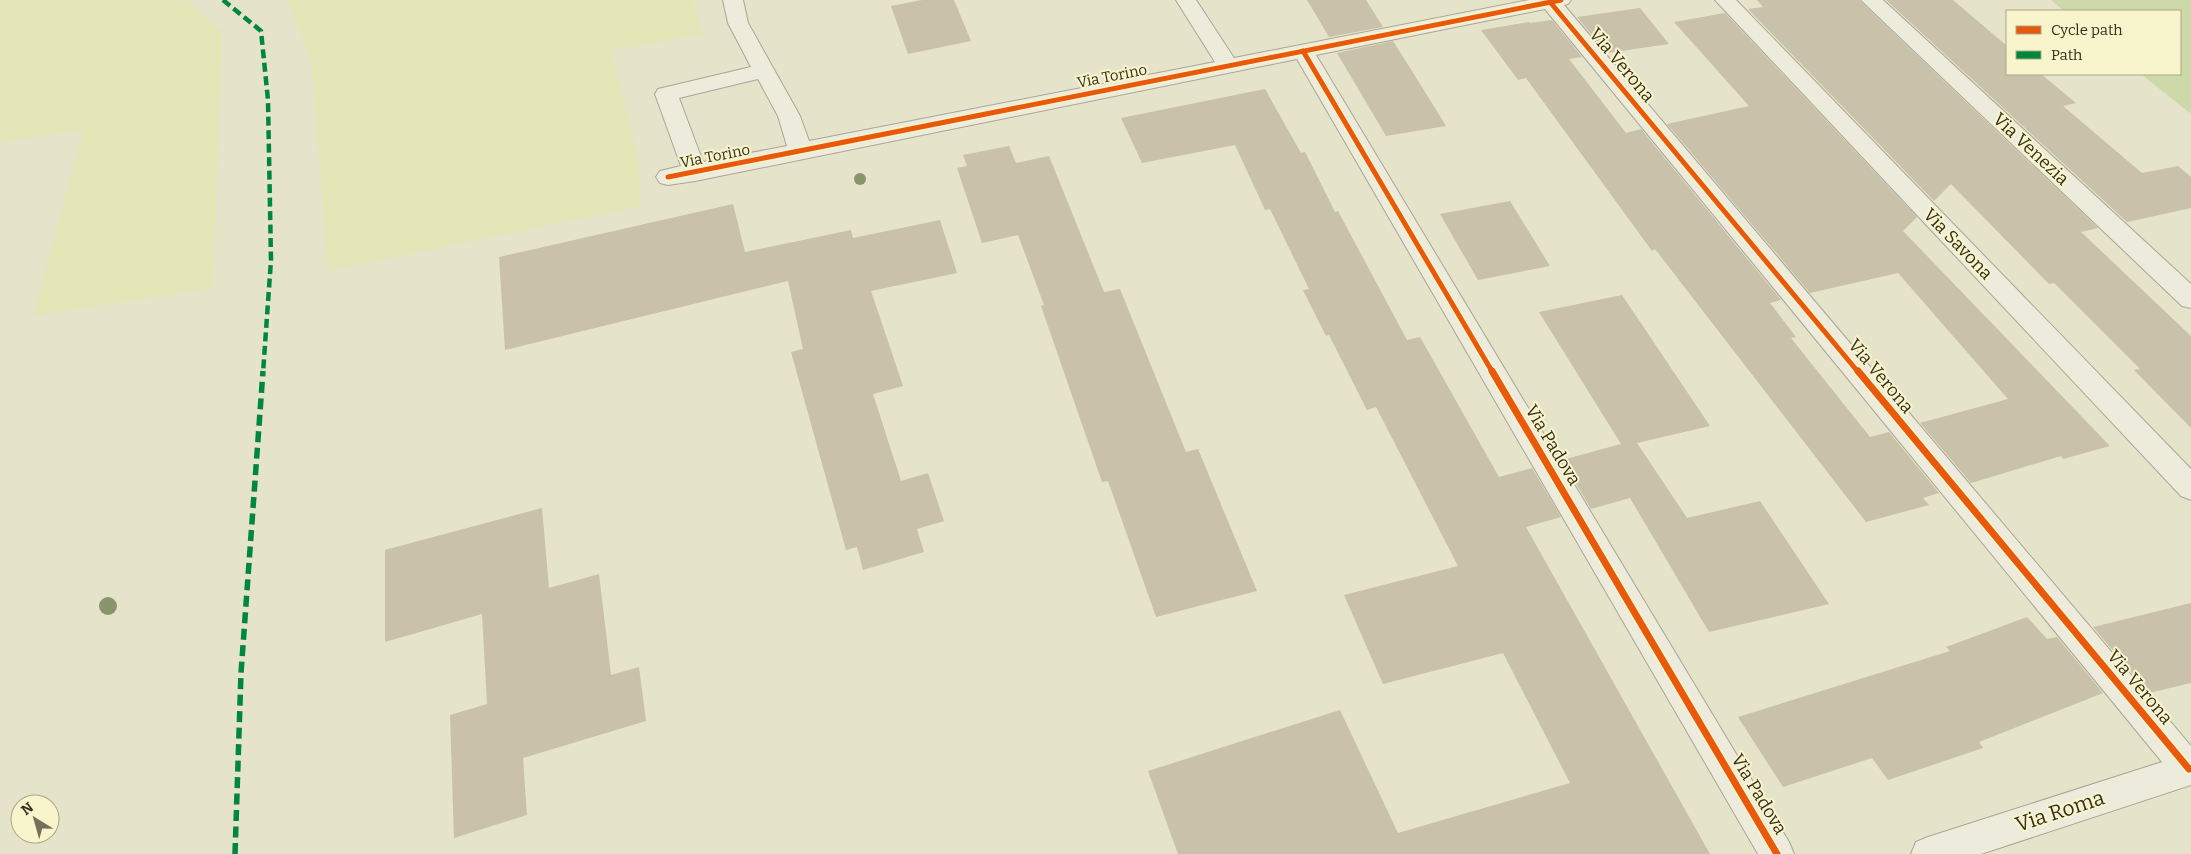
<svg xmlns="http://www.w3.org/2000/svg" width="2191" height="854" viewBox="0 0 2191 854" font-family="Bitter,serif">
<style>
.farmland{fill:#e4e6b7}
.green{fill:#ced9aa}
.building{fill:#c9c1aa}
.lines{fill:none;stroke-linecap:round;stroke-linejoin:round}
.minor-casing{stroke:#a9a693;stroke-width:2}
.minor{fill:#edebdb;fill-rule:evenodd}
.quiet-far1{stroke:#00873e;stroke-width:4.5;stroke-dasharray:9 4.5;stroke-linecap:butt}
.quiet{stroke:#00873e;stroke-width:5.5;stroke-dasharray:11 5.5;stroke-linecap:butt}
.cycleway-far1-casing{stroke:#f8f5cd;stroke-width:8}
.cycleway-casing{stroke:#f8f5cd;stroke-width:10}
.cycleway-far1{stroke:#e8590c;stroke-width:5}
.cycleway{stroke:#e8590c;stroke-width:7}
.tree{fill:#89966c}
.labels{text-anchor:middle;stroke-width:4;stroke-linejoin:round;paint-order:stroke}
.far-street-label{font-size:15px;fill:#382f1b;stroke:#f8f5cd}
.street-label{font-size:18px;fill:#382f1b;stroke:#f8f5cd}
.near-street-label{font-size:21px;fill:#382f1b;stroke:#f8f5cd}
</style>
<rect width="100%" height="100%" fill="#e5e3c9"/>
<g class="farmland">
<path d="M0 0H187L222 32 213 288 33 316 84 129 0 143Z"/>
<path d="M284 0H692L703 34 611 51 638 155 641 206 328 271 311 59 291 8Z"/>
</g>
<path class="green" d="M2051 0H2191V114L2141 74H2180V11H2064Z"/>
<g class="building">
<path d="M922 0H954L971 41 908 54 891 6Z"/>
<path d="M1307 0H1366L1383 27 1329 37Z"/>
<path d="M1757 0H1859L2098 228 2081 232 2191 336V428L2134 370 2140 369 2054 283 2049 284 1951 184 1934 201 1748 9 1763 7Z"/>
<path d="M1886 0H1953L2007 46V74H2041L2076 103 2063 106 2142 173 2178 166 2191 177V208L2127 222Z"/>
<path d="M1640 8 1669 44 1607 53 1577 17Z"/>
<path d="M1725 13 1917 217 1903 231 2110 446 2063 459 2061 456 1971 483 1920 423 2008 399 1898 273 1810 293 1667 124 1749 106 1674 22Z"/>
<path d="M1552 20 1582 57 1569 59 1626 133 1641 129 1781 300 1770 303 1796 337 1791 338 1870 437 1889 432 1939 493 1923 498 1929 505 1866 522 1655 249 1652 251 1526 78 1518 80 1481 30 1529 22 1530 23Z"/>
<path d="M1393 41 1422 87 1446 126 1386 136 1337 53Z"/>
<path d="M1265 89 1301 153 1305 152 1335 212 1338 211 1407 340 1420 337 1499 477 1532 468 1561 517 1526 527 1710 854H1178L1148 771 1340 710 1398 833 1570 783 1503 653 1383 684 1344 595 1458 566 1376 407 1367 410 1329 335 1326 336 1303 290 1309 289 1270 209 1265 210 1235 145 1142 163 1121 118Z"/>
<path d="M1009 146 1016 163 1049 156 1104 292 1120 289 1186 452 1198 449 1257 591 1156 617 1108 481 1102 482 1041 306 1044 305 1018 235 982 243 957 168 967 166 963 155Z"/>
<path d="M1510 201 1550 266 1478 280 1440 214Z"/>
<path d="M733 204 745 252 851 230 853 238 940 220 957 273 871 291 903 386 873 394 901 481 928 473 944 521 917 529 924 552 863 570 857 547 846 550 791 352 803 349 788 281 505 350 499 257Z"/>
<path d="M1622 295 1710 426 1637 443 1687 518 1760 501 1829 604 1709 632 1630 498 1591 509 1562 460 1621 444 1539 312Z"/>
<path d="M542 508 549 588 599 574 611 675 639 667 646 721 523 758 527 815 454 838 450 715 487 704 482 614 385 642V550Z"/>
<path d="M2191 603V683L2149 693 2093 627Z"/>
<path d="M2027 617 2047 639 2057 637 2103 693 1979 742 1983 748 1888 780 1872 758 1783 787 1738 717 1950 651 1946 647Z"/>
</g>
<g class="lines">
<g class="minor-casing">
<g id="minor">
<path d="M723 0H743L748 23 800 116 809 141 1215 62 1176 0H1196L1234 58 1529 0H1571L1568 4 1564 5 2191 746V785L1981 854H1911L1916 842 1928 837 2162 762 1545 9 1316 55 1789 842 1794 854H1758L1297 59 695 181 668 185 660 183 656 177 660 171 681 166 655 94 658 89 751 67 728 23ZM758 79 778 116 787 146 703 162 679 98Z"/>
<path d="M1715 0H1736L2191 469V500L2181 496Z"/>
<path d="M1861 0H1883L2191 284V308L2182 306Z"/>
</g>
</g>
<use href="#minor" class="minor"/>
<path class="quiet-far1" d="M223 0 261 31 268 100 271 260 263 373"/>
<path class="quiet" d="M235 854 241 673 263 371"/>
<g class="cycleway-far1-casing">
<g id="cycleway-far1">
<path d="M1550 2 1859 373"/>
<path d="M1303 51 1493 373"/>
<path d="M668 177 1561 0"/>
</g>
</g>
<g class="cycleway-casing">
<g id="cycleway">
<path d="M1492 371 1777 854"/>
<path d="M1858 371 2189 769"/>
</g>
</g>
<use href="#cycleway-far1" class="cycleway-far1"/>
<use href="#cycleway" class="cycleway"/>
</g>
<g class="tree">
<circle cx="860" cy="179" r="6"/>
<circle cx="108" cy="606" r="9"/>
</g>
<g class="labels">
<g class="far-street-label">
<text transform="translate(1112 76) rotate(-11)" y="5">Via Torino</text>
<text transform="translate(715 156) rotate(-11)" y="5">Via Torino</text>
</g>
<g class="street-label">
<text transform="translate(1622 65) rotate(50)" y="6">Via Verona</text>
<text transform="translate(2031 149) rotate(43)" y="6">Via Venezia</text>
<text transform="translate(1958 244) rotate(46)" y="6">Via Savona</text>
<text transform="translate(1881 376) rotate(50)" y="6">Via Verona</text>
<text transform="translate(1553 445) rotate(59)" y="6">Via Padova</text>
<text transform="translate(2140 687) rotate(50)" y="6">Via Verona</text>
<text transform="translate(1759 794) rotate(59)" y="6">Via Padova</text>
</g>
<g class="near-street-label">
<text transform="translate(2060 811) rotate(-18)" y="7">Via Roma</text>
</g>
</g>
<rect x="2006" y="10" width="175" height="65" fill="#f8f5cd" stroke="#aba686"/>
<rect x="2016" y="26" width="25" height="8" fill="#e8590c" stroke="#aba686"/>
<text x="2051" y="35" font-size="15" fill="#382f1b">Cycle path</text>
<rect x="2016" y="51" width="25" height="8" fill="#00873e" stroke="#aba686"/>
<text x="2051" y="60" font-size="15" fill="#382f1b">Path</text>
<g transform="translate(35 819) rotate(323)"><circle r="24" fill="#f8f5cd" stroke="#aba686"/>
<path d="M0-4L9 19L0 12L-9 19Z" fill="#756e58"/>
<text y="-8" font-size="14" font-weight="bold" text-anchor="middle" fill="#382f1b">N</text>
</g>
</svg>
